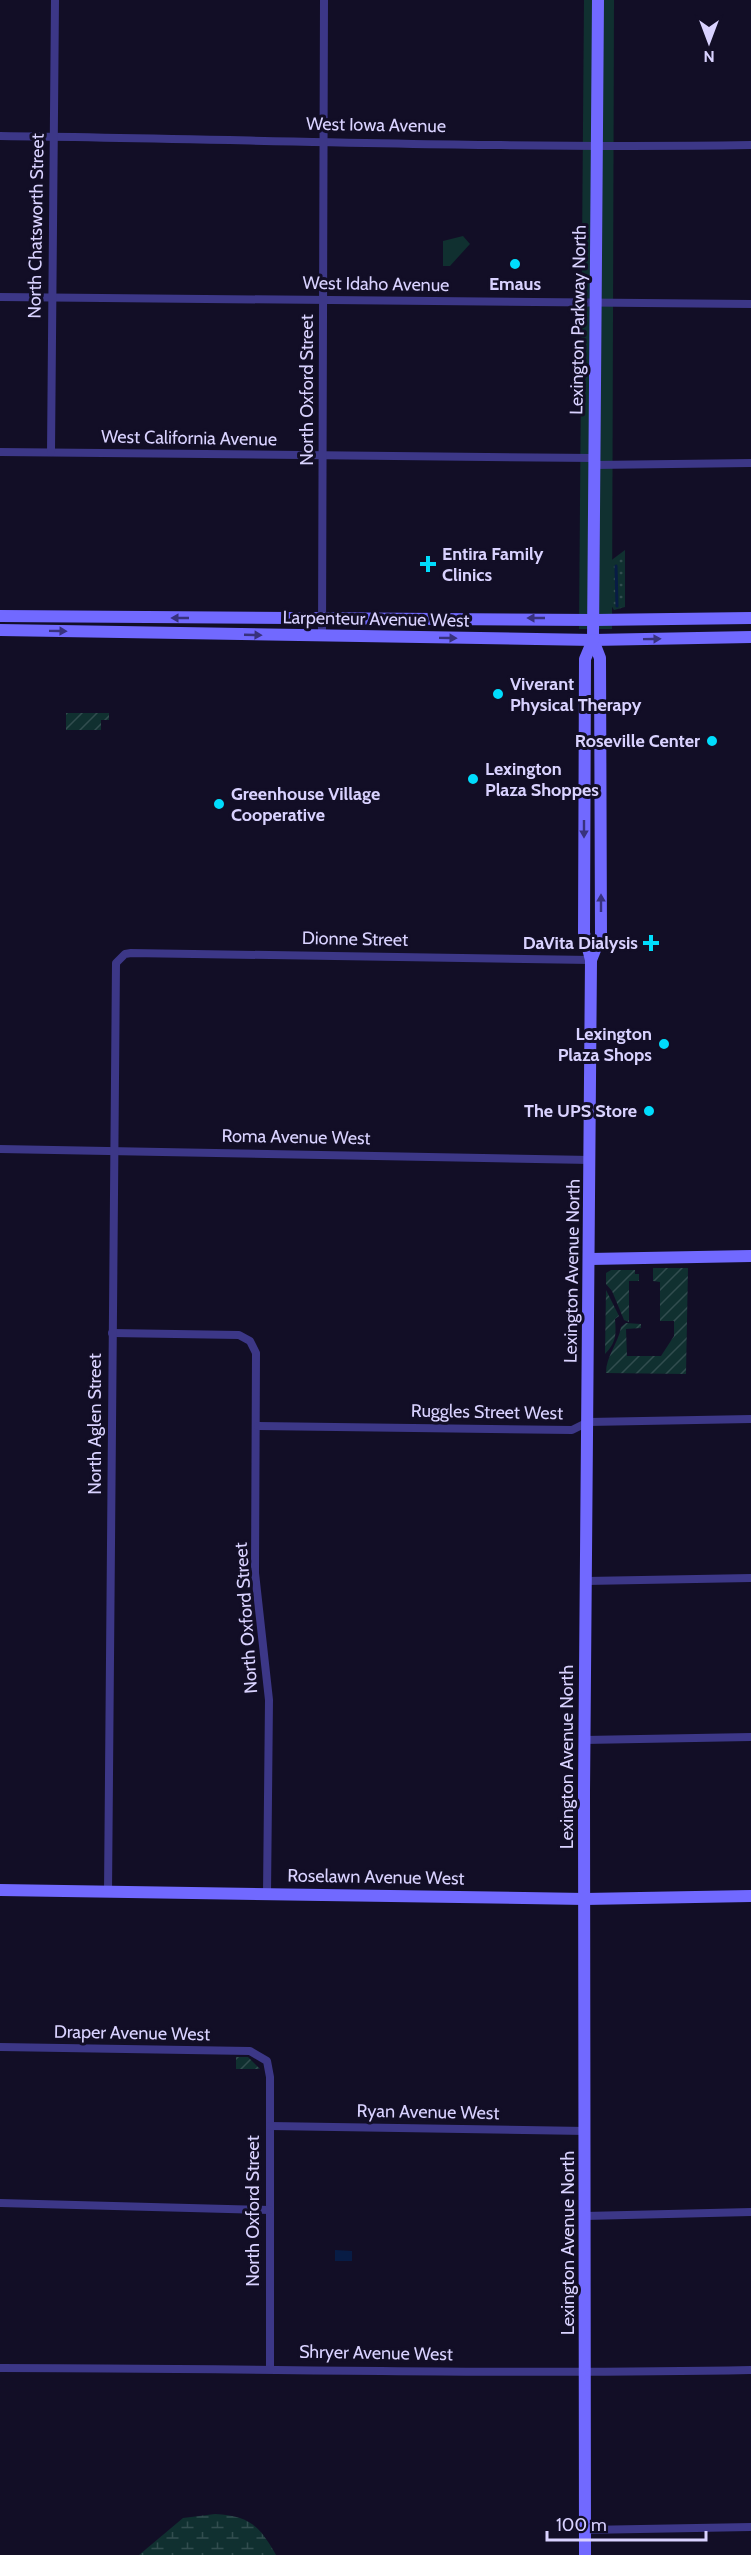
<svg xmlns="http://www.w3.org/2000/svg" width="751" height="2555" viewBox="0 0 751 2555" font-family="Cabin,sans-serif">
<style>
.grass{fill:url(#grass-dots)}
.wetland{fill:url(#wetland-marsh)}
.park{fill:#103030}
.garden{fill:url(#garden-furrows)}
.water{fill:#081c45}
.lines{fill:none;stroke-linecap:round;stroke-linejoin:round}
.stream{stroke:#081c45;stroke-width:3}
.street{stroke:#3c3787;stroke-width:8}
.secondary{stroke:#7169ff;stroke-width:12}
.oneway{fill:#38327d}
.poi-dot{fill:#00ddfd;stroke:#120e26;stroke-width:2}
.labels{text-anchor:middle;stroke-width:6;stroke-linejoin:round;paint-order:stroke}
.street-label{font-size:18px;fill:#d9d2ff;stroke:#120e26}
.poi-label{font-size:18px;font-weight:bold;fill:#d9d2ff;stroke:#120e26;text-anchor:start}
</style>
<defs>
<pattern id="grass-dots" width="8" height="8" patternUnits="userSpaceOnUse" patternTransform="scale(1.5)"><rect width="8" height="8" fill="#103030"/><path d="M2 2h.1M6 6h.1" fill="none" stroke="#324d4f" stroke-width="1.8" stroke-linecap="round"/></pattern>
<pattern id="wetland-marsh" width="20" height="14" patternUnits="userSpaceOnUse" patternTransform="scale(1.5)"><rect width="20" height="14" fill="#103030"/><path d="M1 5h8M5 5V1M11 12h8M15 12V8" fill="none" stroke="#324d4f"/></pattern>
<pattern id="garden-furrows" width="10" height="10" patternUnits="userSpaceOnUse" patternTransform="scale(1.5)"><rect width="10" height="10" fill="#103030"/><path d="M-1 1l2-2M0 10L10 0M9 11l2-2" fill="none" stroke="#324d4f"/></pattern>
</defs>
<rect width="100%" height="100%" fill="#120e26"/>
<path class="grass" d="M625 550V607L614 610 611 605 609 562Z"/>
<path class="wetland" d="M215 2514C249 2516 259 2525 276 2555H139L183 2518Z"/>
<g class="park">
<path d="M584 0H614L612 629H579Z"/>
<path d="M463 236 470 244 450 266H443V241Z"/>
</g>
<g class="garden">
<path d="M66 713H109V720H101V730H66Z"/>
<path d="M653 1268H688L686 1374 606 1373C606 1356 618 1344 621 1327L626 1323 641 1324V1328L626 1329 627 1356H661L674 1336V1321H660V1282L653 1281Z"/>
<path d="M611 1270H635V1274H639V1281H629V1322L624 1320 612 1291 606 1284V1273Z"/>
<path d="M606 1290 619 1316 615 1319C616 1333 617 1342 605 1354Z"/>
<path d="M236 2057H248L260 2069H236Z"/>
</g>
<path class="water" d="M335 2250 352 2251V2261H335Z"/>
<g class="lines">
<path class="stream" d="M616 566 617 606"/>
<g class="street">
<path d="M0 136C250 139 501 149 751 145"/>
<path d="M0 297 751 304"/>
<path d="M0 452 594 458"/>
<path d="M51 452 55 0"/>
<path d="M594 465 751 463"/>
<path d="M322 637 324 0"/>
<path d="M0 1149 591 1160"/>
<path d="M112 1333 239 1335 250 1341 256 1353 255 1573 269 1700 267 1894"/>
<path d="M258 1426 572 1430 588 1422 751 1419"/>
<path d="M586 1581 751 1578"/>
<path d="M584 1740 751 1737"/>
<path d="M108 1892 116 963 125 954 131 953 591 960"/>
<path d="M0 2047 250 2051 267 2061 270 2077V2368"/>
<path d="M270 2126 586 2131"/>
<path d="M0 2203 269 2210"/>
<path d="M585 2216 751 2212"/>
<path d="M0 2368C250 2368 501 2375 751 2370"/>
<path d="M585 2530 751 2527"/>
</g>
<g class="secondary">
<path d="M0 616 594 620 751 618"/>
<path d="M0 630 593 640 751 637"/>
<path d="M591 960 601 935 600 658 593 640 598 0"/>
<path d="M590 1259 751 1256"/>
<path d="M0 1890 585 1899 751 1896"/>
<path d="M585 2555 584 1792 591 960 584 933 585 659 593 640"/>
</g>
</g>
<defs><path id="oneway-solid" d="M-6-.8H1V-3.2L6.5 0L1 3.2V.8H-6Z" transform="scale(1.5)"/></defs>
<g class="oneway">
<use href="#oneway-solid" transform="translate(180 618) rotate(-180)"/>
<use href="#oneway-solid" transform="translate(536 618) rotate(-180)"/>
<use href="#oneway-solid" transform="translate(58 631) rotate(1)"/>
<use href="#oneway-solid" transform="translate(253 635) rotate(2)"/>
<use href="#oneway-solid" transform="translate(448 638) rotate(1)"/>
<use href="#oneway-solid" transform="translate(652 639) rotate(-1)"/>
<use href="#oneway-solid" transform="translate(584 829) rotate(90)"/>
<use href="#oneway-solid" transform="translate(601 903) rotate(-90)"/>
</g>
<g class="poi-dot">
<circle cx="515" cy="264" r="6"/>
<path d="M425 555h6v6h6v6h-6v6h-6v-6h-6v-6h6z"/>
<circle cx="498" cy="694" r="6"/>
<circle cx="712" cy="741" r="6"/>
<circle cx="473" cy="779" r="6"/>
<circle cx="219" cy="804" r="6"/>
<path d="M648 934h6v6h6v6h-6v6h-6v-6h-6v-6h6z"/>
<circle cx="664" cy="1044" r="6"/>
<circle cx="649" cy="1111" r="6"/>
</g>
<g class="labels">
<g class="street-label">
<text transform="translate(376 125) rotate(1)" y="6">West Iowa Avenue</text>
<text transform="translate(36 226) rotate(-89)" y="6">North Chatsworth Street</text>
<text transform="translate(376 284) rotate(1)" y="6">West Idaho Avenue</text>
<text transform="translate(578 320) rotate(-89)" y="6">Lexington Parkway North</text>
<text transform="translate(307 390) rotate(-90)" y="6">North Oxford Street</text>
<text transform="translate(189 438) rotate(1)" y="6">West California Avenue</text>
<text transform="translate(376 619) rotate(1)" y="6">Larpenteur Avenue West</text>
<text transform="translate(355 939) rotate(1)" y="6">Dionne Street</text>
<text transform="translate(296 1137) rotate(1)" y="6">Roma Avenue West</text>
<text transform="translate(572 1271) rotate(-89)" y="6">Lexington Avenue North</text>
<text transform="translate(487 1412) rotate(1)" y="6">Ruggles Street West</text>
<text transform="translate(95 1424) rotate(-90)" y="6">North Aglen Street</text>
<text transform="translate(246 1618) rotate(-94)" y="6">North Oxford Street</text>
<text transform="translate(567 1757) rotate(-90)" y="6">Lexington Avenue North</text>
<text transform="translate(376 1877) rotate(1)" y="6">Roselawn Avenue West</text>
<text transform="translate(132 2033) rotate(1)" y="6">Draper Avenue West</text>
<text transform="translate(428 2112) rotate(1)" y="6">Ryan Avenue West</text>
<text transform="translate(253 2211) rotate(-90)" y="6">North Oxford Street</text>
<text transform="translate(568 2243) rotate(-90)" y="6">Lexington Avenue North</text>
<text transform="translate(376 2353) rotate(1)" y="6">Shryer Avenue West</text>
</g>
<g class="poi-label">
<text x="515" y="290" text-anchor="middle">Emaus</text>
<text x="442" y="560">Entira Family<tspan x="442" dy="21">Clinics</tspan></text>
<text x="510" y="690">Viverant<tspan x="510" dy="21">Physical Therapy</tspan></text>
<text x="700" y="747" text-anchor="end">Roseville Center</text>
<text x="485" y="775">Lexington<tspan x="485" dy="21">Plaza Shoppes</tspan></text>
<text x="231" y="800">Greenhouse Village<tspan x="231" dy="21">Cooperative</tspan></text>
<text x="638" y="949" text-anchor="end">DaVita Dialysis</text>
<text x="652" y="1040" text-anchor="end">Lexington<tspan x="652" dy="21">Plaza Shops</tspan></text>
<text x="637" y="1117" text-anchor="end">The UPS Store</text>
</g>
</g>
<g transform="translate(709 42) rotate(180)" stroke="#120e26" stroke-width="4.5" paint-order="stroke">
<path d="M0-4.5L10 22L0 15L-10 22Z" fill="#d9d2ff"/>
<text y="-9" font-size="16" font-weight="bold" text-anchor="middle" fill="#d9d2ff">N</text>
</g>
<path d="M547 2531v9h159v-9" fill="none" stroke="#d9d2ff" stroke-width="3"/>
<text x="556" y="2531" font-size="18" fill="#d9d2ff" stroke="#120e26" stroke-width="4.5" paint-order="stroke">100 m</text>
</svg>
